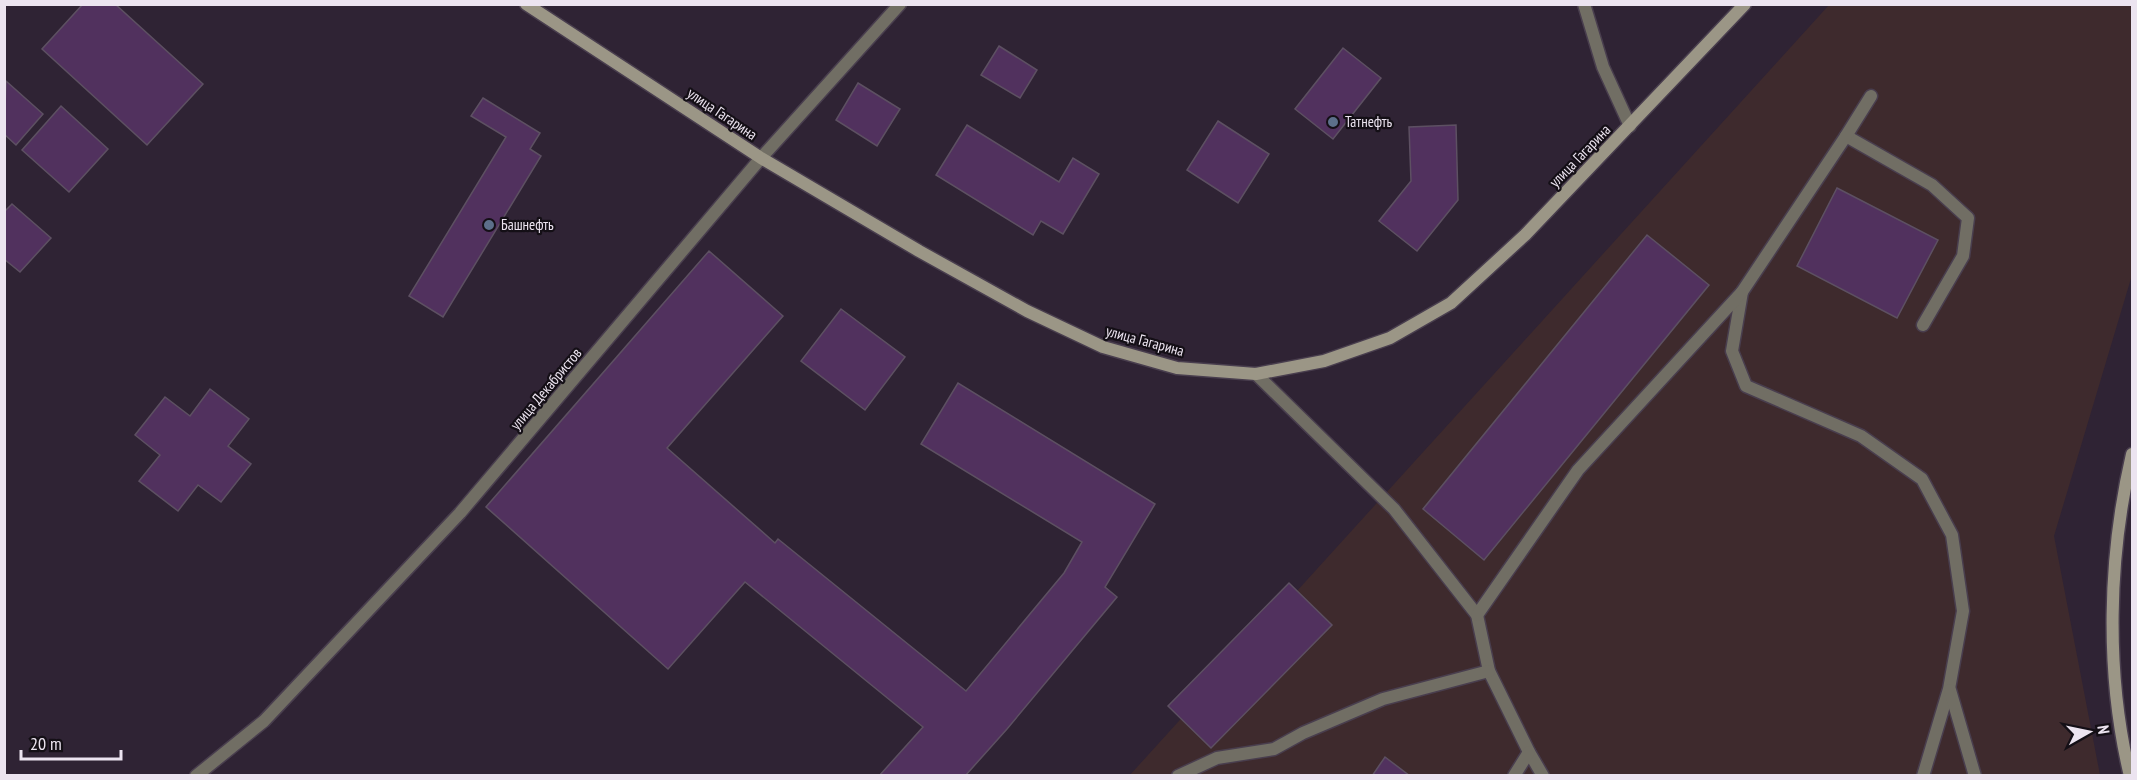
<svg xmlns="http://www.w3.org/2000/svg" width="2137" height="780" viewBox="0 0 2137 780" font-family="'PT Sans Narrow',sans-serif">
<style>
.industrial{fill:#3e2a2d}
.building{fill:#51315e;stroke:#5d5062;stroke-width:1.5}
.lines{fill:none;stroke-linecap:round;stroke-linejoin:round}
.lane-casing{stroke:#493e4e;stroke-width:15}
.street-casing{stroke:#493e4e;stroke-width:15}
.secondary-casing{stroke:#493e4e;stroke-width:15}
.lane{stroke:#716e64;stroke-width:12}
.street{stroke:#716e64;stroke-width:12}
.secondary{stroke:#9b9686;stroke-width:12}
.service-dot{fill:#5c6f8a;stroke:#140f16;stroke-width:2}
.labels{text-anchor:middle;stroke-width:4.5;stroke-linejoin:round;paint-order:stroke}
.street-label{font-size:15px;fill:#ece4f0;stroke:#140f16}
.poi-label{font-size:15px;fill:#ece4f0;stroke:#140f16;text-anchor:start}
</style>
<rect width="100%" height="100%" fill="#2f2334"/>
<path class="industrial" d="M1829 5H2132V275L2054 536 2100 775 1129 776Z"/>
<g class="building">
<path d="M83 4H115L203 84 147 145 42 49Z"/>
<path d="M999 46 1037 70 1020 98 981 75Z"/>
<path d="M1343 48 1381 78 1333 139 1295 109Z"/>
<path d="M6 81 43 114 16 145 4 134Z"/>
<path d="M858 83 900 109 877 146 836 120Z"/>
<path d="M483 98 540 133 530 149 541 156 443 317 409 296 506 137 471 116Z"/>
<path d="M61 106 108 149 69 192 22 150Z"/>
<path d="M1218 121 1269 154 1238 203 1187 170Z"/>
<path d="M967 125 1059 182 1073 158 1099 174 1063 234 1041 221 1033 235 936 175Z"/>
<path d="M1456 125 1458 200 1417 251 1379 221 1411 181 1409 127Z"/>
<path d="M1837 188 1938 240 1897 318 1797 266Z"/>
<path d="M12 204 51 238 20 272 4 259V212Z"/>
<path d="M1647 235 1709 285 1484 560 1423 509Z"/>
<path d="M709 251 783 316 667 448 775 543 778 539 966 691 1064 573 1082 542 921 444 958 383 1155 504 1105 587 1117 597 1007 729 965 776H879L923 727 745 582 668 669 486 507Z"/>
<path d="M841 309 905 357 865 410 801 361Z"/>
<path d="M210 389 249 419 228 446 251 464 221 502 198 485 178 511 139 481 160 455 135 435 165 397 190 416Z"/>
<path d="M1289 583 1332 625 1211 748 1168 706Z"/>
<path d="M1385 757 1410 776H1372Z"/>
</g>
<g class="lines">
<g class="lane-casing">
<g id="lane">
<path d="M1584 4 1603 67 1630 126"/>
<path d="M1846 136 1932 185 1968 218 1963 256 1923 325"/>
<path d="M1742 292 1732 351 1746 386 1861 436 1922 479 1952 535 1963 611 1949 689 1923 776"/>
<path d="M1256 374 1394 509 1477 615 1489 671 1529 752 1543 776"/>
<path d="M1477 615 1578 470 1742 292 1846 136 1871 96"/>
<path d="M1950 690 1975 776"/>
<path d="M1178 776 1217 758 1274 749 1303 733 1383 699 1489 671"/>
<path d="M1514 776 1529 752"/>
</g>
</g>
<g class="street-casing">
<path id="street" d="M196 776 264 721 460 513 761 158 900 4"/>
</g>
<g class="secondary-casing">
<g id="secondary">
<path d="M526 4 761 158 919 251 1027 311 1103 347 1177 368 1256 374 1324 361 1390 338 1451 303 1525 235 1745 4"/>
<path d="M2130 776C2105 673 2108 557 2132 454"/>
</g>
</g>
<use href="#lane" class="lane"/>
<use href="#street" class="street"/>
<use href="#secondary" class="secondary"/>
</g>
<g class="service-dot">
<circle cx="1333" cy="122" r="6"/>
<circle cx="489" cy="225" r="6"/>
</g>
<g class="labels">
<g class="street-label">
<text transform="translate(722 114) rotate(34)" y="5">улица Гагарина</text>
<text transform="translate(1580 156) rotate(-46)" y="5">улица Гагарина</text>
<text transform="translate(1145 341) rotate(15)" y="5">улица Гагарина</text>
<text transform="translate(546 389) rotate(-50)" y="5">улица Декабристов</text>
</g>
<g class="poi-label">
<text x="1345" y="127">Татнефть</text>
<text x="501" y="230">Башнефть</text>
</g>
</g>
<rect width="2137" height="780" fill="none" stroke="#ece4f0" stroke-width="12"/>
<g transform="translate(2089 732) rotate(81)" stroke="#140f16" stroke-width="4.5" paint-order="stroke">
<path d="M0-4.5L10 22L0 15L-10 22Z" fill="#ece4f0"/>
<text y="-9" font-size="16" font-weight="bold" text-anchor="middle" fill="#ece4f0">N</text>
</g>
<path d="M21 750v9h100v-9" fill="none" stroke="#ece4f0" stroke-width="3"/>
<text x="30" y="750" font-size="18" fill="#ece4f0" stroke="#140f16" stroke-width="4.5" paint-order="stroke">20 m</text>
</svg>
